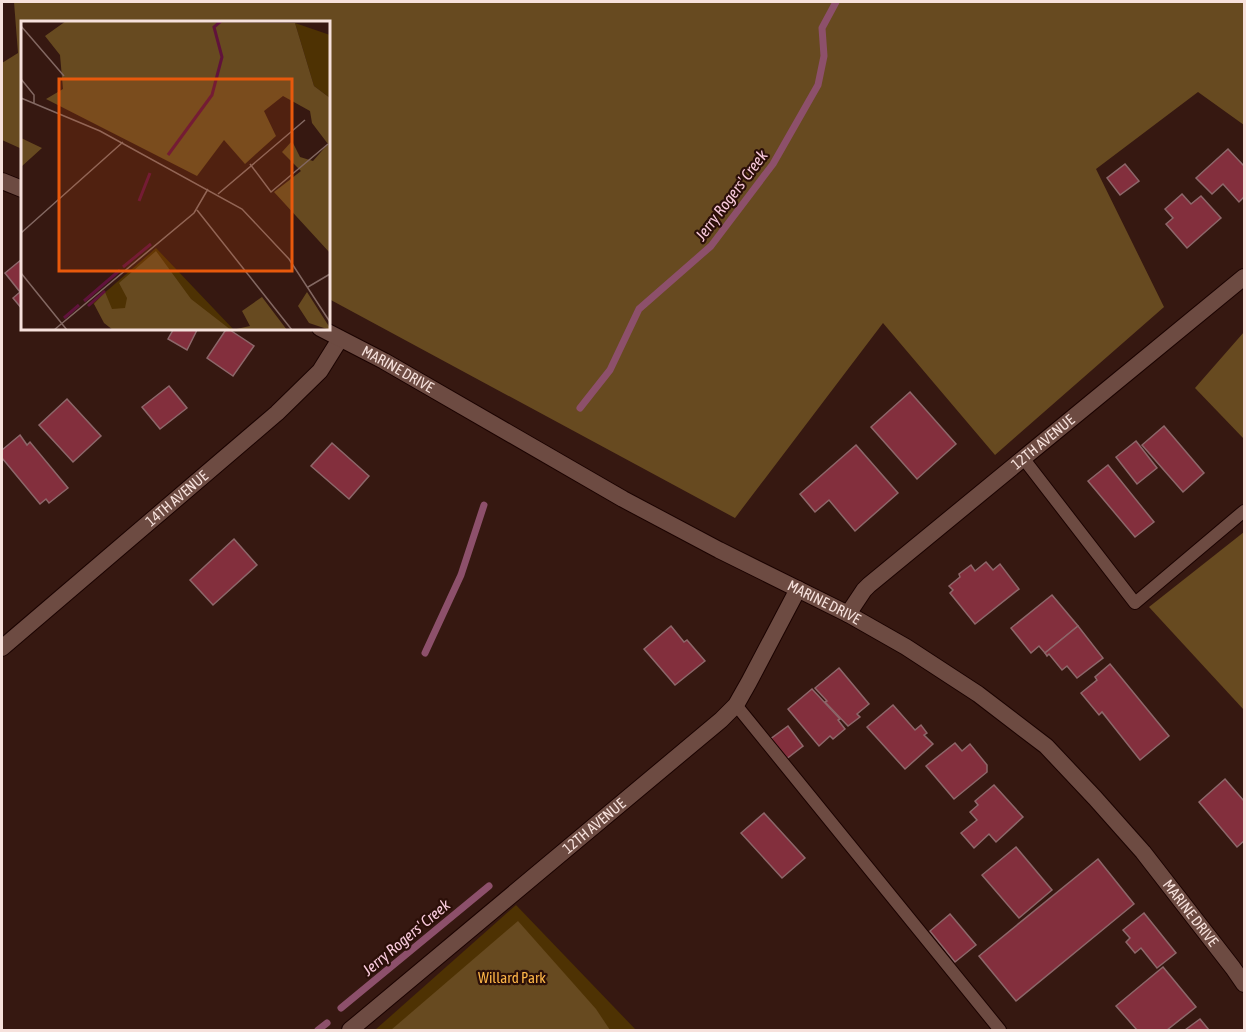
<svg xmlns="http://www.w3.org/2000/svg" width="1246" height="1032" viewBox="0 0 1246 1032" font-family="'Asap Condensed',sans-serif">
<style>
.green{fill:#4e3203}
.forest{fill:#674a20}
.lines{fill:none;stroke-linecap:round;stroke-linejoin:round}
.stream{stroke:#8d506b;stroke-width:7}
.building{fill:#832f3d;stroke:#8d676a;stroke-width:1.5}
.service-casing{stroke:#1b0301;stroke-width:14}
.minor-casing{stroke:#1b0301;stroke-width:18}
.tertiary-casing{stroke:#1b0301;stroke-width:18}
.service{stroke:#6d4b42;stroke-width:12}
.minor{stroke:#6d4b42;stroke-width:16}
.tertiary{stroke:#6d4b42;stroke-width:16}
.labels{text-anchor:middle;stroke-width:4.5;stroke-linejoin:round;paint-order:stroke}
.street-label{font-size:15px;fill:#f6e1dc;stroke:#2b0f08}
.park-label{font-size:15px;fill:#fcb547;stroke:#2b0f08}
.water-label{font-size:16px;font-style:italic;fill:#f9cadc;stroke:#2b0f08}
.inset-river{fill:none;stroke:#60123b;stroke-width:3}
.inset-road{fill:none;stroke:#836862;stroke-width:1.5}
.view{fill:#e8590c;fill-opacity:0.15;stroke:#e8590c;stroke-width:3}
.inset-edge{fill:none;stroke:#f6e1dc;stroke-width:3}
</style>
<rect width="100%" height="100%" fill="#361811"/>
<path class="green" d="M516 905 636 1030H375Z"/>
<g class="forest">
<path d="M14 2H1244V125L1198 92 1096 169 1164 307 995 455 883 323 735 518 329 299 328 22H22V149L2 140V63L18 53Z"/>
<path d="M1244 332V439L1195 388Z"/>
<path d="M1244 532V710L1149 607Z"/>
<path d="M518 921 596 1009 610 1030H391Z"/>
</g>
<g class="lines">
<g class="stream">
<path d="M580 408 610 370 639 309 711 246 773 164 818 85 824 56 822 28 836 2"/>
<path d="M425 653 461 575 484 505"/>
<path d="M341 1008 489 886"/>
<path d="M318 1030 327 1023"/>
</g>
</g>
<g class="building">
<path d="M1228 149 1244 166V197L1239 202 1223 184 1212 194 1196 178Z"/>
<path d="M1125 164 1139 181 1120 195 1107 178Z"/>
<path d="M1182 194 1191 204 1201 196 1221 218 1187 248 1166 224 1173 218 1165 209Z"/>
<path d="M22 259V309L13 298 20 292 5 273Z"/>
<path d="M171 328H198L187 350 168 339 173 330Z"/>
<path d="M227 328 254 346 233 376 207 358Z"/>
<path d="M169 386 187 408 160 429 142 407Z"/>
<path d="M910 392 956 444 917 479 871 427Z"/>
<path d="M67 399 101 436 73 462 39 425Z"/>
<path d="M1164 426 1204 473 1183 492 1142 445Z"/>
<path d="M20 435 27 445 30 442 68 488 49 503 46 499 40 504 2 458V450Z"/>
<path d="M1136 441 1157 468 1137 484 1116 457Z"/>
<path d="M332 443 369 476 349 499 311 466Z"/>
<path d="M856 445 898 493 855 531 829 500 815 512 800 494Z"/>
<path d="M1108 465 1154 522 1135 537 1088 481Z"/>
<path d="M234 539 257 565 213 605 190 580Z"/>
<path d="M986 562 993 570 1000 564 1019 589 975 624 950 593 953 590 949 586 960 577 959 574 971 565 975 571Z"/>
<path d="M1052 595 1078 626 1045 653 1039 646 1031 653 1011 628Z"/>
<path d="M671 626 684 642 687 640 705 661 675 685 644 649Z"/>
<path d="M1078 626 1103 658 1077 678 1067 666 1062 670 1049 654 1047 656 1045 653Z"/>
<path d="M1110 664 1169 736 1140 760 1102 712 1099 715 1081 693 1097 680 1095 677Z"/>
<path d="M839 668 869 704 857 714 860 717 848 726 825 702 827 701 815 688Z"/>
<path d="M812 689 840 719 838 720 845 729 833 739 830 736 819 746 788 709Z"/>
<path d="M893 705 915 730 921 725 927 733 924 735 933 744 905 769 867 727Z"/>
<path d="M788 726 803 746 785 760 769 740Z"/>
<path d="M955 743 962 751 970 744 987 765V772L954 799 926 766Z"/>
<path d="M1225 779 1244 801V841L1237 847 1199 802Z"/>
<path d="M994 785 1023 817 996 842 989 834 974 848 961 833 977 820 970 812 978 805 975 801Z"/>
<path d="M764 813 805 858 782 878 741 833Z"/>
<path d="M1016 847 1052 890 1019 918 982 875Z"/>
<path d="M1098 859 1134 904 1016 1001 979 956Z"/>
<path d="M1144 913 1176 953 1157 968 1141 948 1135 953 1126 942 1130 938 1123 930Z"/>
<path d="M950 914 976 945 955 962 930 931Z"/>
<path d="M1163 967 1196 1007 1167 1030H1137L1116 1006Z"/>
<path d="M1200 1019 1209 1030H1185Z"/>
</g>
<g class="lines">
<g class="service-casing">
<g id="service">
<path d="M1023 458 1135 603 1244 511"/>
<path d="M736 705 1000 1030"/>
</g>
</g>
<g class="minor-casing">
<g id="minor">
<path id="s1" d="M848 614 864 590 869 585 1244 277"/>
<path id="s2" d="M2 648 277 413 320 371 340 339"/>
<path id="s3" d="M350 1030 721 720 736 705 749 682 798 589"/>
</g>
</g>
<g class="tertiary-casing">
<g id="tertiary">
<path d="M2 181 22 189"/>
<path id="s4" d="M320 328 384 361 623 499 719 550 848 614 906 647 978 694 1046 746 1095 798 1143 852 1233 968 1244 984"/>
</g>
</g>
<use href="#service" class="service"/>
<use href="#minor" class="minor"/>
<use href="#tertiary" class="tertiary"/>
</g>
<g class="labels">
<g class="street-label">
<text dy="5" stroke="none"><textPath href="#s4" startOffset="88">MARINE DRIVE</textPath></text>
<text dy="5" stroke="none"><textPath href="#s1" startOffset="261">12TH AVENUE</textPath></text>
<text dy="5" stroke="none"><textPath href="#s2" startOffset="230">14TH AVENUE</textPath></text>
<text dy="5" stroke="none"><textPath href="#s4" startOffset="574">MARINE DRIVE</textPath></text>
<text dy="5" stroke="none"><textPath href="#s3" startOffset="318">12TH AVENUE</textPath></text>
<text dy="5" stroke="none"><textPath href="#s4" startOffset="1060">MARINE DRIVE</textPath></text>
</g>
<g class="park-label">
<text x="512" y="983">Willard Park</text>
</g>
<g class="water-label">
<text transform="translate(731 195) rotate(-53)" y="6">Jerry Rogers' Creek</text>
<text transform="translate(406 937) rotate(-40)" y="6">Jerry Rogers' Creek</text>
</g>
</g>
<g transform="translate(21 21)">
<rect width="309" height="309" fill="#361811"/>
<path d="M274 2 309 14V77L293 65ZM135 227 213 309H97L72 282Z" fill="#4e3203"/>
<path d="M45 0 274 2 293 65 309 77V232L253 171 280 150 261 131 271 120 279 136 292 140 307 123 291 102 289 90 262 75 243 90 255 115 224 143 203 119 176 155 25 78 42 68 39 34 24 15ZM0 117 21 127 0 146ZM135 230 170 278 210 309H92L83 302 73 283 84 271 91 288 104 287 106 277 98 262ZM286 271 309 307V309L288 302 277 285ZM241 276 266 309H211L229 305 221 290Z" fill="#674a20"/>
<path class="inset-river" d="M147 134 191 74 201 36 193 6 200 0M118 180 129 152M102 246 130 223M63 280 99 249M67 285 84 270M43 297 58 284"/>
<path class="inset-road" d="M0 5 43 55M0 58 13 74V82M0 77 79 110 221 188 268 238 309 301M229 143 250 171 307 123M197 173 284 99M176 189 271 309M0 212 102 121M0 252 46 309M287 266 309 253M33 309 173 192 187 168"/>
<path class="view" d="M38 58H271V250H38Z"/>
<rect width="309" height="309" class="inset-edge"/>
</g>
<rect width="1246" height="1032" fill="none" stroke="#f6e1dc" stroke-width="6"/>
</svg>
